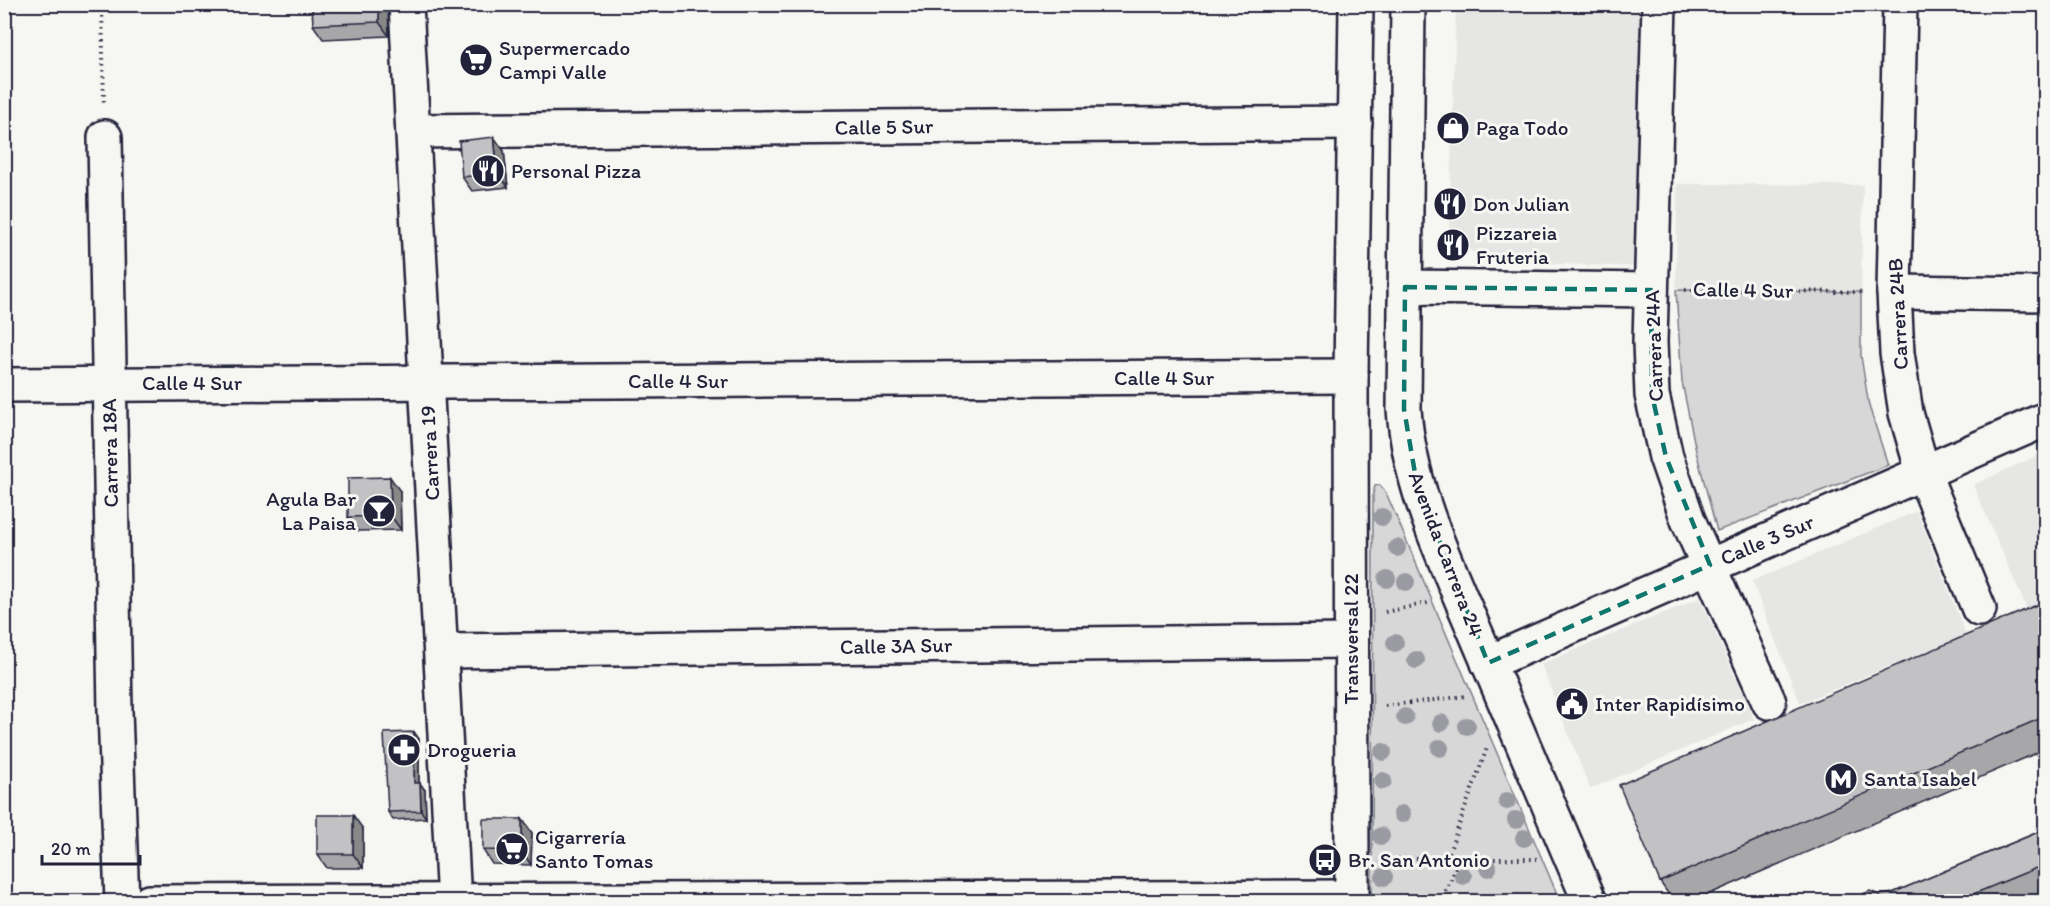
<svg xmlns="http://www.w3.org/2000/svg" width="2050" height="906" viewBox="0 0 2050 906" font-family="Itim,sans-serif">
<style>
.built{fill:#e6e6e4}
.green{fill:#d7d7d7;stroke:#7c7c89;stroke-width:1.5}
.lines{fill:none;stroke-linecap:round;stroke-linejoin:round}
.minor-casing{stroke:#22223b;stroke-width:38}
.major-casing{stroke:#22223b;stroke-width:38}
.path{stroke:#22223b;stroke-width:4;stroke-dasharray:1.5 4.5;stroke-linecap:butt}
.minor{stroke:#f6f6f2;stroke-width:33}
.major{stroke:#f6f6f2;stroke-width:33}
.tree{fill:#9a9aa3}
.wall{fill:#a7a7a9;stroke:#22223b;stroke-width:1.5}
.shaded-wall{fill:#888889;stroke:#22223b;stroke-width:1.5}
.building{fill:#c2c2c4;stroke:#22223b;stroke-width:1.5}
.marked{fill:none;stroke:#0f766e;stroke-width:4.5;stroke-dasharray:12 8;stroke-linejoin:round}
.labels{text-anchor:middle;stroke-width:6;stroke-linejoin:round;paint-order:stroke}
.poi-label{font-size:21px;fill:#22223b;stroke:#f6f6f2;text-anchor:start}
.street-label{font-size:21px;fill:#22223b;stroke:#f6f6f2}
</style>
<rect width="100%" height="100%" fill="#f6f6f2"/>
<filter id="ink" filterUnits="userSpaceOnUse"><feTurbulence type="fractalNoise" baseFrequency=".0167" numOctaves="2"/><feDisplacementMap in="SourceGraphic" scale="12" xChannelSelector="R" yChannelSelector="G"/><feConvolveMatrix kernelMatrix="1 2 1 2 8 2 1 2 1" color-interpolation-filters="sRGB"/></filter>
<g filter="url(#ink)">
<g class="built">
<path d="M1456 5H1645L1641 267 1484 261 1449 233Z"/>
<path d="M1677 184 1863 185 1861 292 1676 290Z"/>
<path d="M2045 452V601L2027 609 1973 485Z"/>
<path d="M1917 511 1966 635 1800 703 1752 581Z"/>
<path d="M1700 598 1754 719 1590 789 1541 664Z"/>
</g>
<g class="green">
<path d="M1676 290 1861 292V356L1869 406 1888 465 1717 531 1696 451 1682 382Z"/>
<path d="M1380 485 1387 495 1560 901H1372L1373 493 1375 486Z"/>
</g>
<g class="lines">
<g class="minor-casing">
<g id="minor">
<path d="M406 4 454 902"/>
<path d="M1659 4 1650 342 1652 395 1666 457 1688 520 1769 702"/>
<path d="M1900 4 1894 292 1897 353 1906 413 1923 472 1979 609"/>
<path d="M413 131 1355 123"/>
<path d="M105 137 115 711 122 902"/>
<path d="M1405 287 1651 290"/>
<path d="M1894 292 2046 294"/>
<path d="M4 385 1351 376"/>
<path d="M441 651 1351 641"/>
<path d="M1488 663 2046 419"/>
<path d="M149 902 1352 897"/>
</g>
</g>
<g class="major-casing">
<g id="major">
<path d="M1408 4 1404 409C1409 486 1444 558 1474 629 1512 720 1551 811 1590 902"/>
<path d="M1352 902 1351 376 1356 4"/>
</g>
</g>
<g class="path">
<path d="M102 4 104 106"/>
<path d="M1685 290 1861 292"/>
<path d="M1385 612 1428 603"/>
<path d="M1385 706 1467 696"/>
<path d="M1447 858 1487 748"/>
<path d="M1386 859H1537"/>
<path d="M1441 902 1460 858"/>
</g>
<use href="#minor" class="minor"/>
<use href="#major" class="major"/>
</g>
<g class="tree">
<circle cx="1382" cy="517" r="9"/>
<circle cx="1397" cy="548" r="9"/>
<circle cx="1387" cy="579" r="9"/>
<circle cx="1406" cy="582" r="9"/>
<circle cx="1395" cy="643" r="9"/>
<circle cx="1416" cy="660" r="9"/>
<circle cx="1405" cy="717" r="9"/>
<circle cx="1441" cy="723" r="9"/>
<circle cx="1467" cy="726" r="9"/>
<circle cx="1440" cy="748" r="9"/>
<circle cx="1383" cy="752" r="9"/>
<circle cx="1383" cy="781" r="9"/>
<circle cx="1507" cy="801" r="9"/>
<circle cx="1402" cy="814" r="9"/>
<circle cx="1516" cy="820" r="9"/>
<circle cx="1381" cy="836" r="9"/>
<circle cx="1524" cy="838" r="9"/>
<circle cx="1488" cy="868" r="9"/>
<circle cx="1463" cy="876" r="9"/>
<circle cx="1384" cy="877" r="9"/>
</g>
<g class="wall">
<path d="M312 4H388L389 36 323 39 313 25Z"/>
<path d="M504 151 508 187 472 191 462 177Z"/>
<path d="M400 491 401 530 358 531 348 517Z"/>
<path d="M2046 601V749L1691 902H1674L1660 882Z"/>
<path d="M414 732 419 739V783L425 790 426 818 393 820 388 812Z"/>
<path d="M522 819 532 833 531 865 492 864 483 850Z"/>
<path d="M2046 821V896L2032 902H1844L1890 894 2036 833 2044 827Z"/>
<path d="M363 829V868H327L317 854Z"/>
</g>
<g class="shaded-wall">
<path d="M379 4H388L389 36 379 22Z"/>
<path d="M494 137 504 151 508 187 498 173Z"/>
<path d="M390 477 400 491 401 530 391 516Z"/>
<path d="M414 732 419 739V791L414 783Z"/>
<path d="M420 783 425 790 426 818 421 811Z"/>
<path d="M353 815 363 829V868L353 854Z"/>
<path d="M522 819 532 833 531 865 522 851Z"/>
</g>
<g class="building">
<path d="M312 4H379V22L313 25Z"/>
<path d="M494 137 498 173 462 177 459 141Z"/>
<path d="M390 477 391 516 348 517V478Z"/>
<path d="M2046 601V716L1660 882 1619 785Z"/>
<path d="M414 732V783H420L421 811 388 812 384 733Z"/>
<rect x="317" y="815" width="36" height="39"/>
<path d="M483 819H522V851L483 850Z"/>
<path d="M2046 821V864L1954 902H1844L1870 891 1879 895 1890 894 2036 833 2044 827Z"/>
</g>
</g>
<path class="marked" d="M1405 287 1651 290 1652 395 1666 457 1710 565 1488 663 1417 485 1404 409Z"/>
<defs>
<g id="supermarket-disc" transform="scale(1.725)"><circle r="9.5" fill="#22223b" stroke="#f6f6f2"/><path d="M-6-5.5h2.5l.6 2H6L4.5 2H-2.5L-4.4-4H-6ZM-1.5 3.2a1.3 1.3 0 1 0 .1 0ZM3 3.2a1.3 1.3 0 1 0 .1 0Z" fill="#fff"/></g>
<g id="shop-disc" transform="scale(1.725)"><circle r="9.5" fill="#22223b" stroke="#f6f6f2"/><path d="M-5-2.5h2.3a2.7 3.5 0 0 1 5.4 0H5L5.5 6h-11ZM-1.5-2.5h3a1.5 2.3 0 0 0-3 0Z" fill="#fff"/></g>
<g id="restaurant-disc" transform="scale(1.725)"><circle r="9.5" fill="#22223b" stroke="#f6f6f2"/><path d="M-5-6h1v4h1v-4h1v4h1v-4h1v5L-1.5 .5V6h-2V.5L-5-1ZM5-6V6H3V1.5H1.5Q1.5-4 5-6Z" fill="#fff"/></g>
<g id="bar-disc" transform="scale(1.725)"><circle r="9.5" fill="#22223b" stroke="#f6f6f2"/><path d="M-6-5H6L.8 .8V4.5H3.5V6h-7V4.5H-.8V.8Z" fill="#fff"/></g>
<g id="civic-disc" transform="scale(1.725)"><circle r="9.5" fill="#22223b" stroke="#f6f6f2"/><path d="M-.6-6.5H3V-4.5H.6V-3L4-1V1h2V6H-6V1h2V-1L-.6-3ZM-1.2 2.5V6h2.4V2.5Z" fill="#fff"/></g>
<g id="pharmacy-disc" transform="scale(1.725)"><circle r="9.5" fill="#22223b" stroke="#f6f6f2"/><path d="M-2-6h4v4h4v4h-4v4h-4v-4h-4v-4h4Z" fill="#fff"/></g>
<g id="metro-disc" transform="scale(1.725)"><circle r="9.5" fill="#22223b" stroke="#f6f6f2"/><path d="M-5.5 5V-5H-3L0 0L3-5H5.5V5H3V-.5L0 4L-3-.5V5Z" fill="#fff"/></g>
<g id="bus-disc" transform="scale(1.725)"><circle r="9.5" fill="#22223b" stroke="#f6f6f2"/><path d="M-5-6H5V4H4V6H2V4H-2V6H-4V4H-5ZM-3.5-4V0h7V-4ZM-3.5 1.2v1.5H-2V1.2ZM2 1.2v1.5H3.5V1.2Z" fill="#fff"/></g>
</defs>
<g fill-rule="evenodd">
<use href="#supermarket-disc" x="476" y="60"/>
<use href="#shop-disc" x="1453" y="128"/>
<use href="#restaurant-disc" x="488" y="171"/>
<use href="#restaurant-disc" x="1450" y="204"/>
<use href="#restaurant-disc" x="1453" y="245"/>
<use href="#bar-disc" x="379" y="511"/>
<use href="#civic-disc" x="1572" y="704"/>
<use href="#pharmacy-disc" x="404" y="750"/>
<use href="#metro-disc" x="1841" y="779"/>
<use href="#supermarket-disc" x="512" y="849"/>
<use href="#bus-disc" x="1325" y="860"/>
</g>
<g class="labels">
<g class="poi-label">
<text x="499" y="55">Supermercado<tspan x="499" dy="24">Campi Valle</tspan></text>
<text x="1476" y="135">Paga Todo</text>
<text x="511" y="178">Personal Pizza</text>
<text x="1473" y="211">Don Julian</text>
<text x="1476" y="240">Pizzareia<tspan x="1476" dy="24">Fruteria</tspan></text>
<text x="356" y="506" text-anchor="end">Agula Bar<tspan x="356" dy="24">La Paisa</tspan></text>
<text x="1595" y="711">Inter Rapidísimo</text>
<text x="427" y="757">Drogueria</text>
<text x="1864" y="786">Santa Isabel</text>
<text x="535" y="844">Cigarrería<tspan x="535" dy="24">Santo Tomas</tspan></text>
<text x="1348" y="867">Br. San Antonio</text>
</g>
<g class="street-label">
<text transform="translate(884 127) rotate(-1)" y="7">Calle 5 Sur</text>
<text transform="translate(1743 290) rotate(1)" y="7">Calle 4 Sur</text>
<text transform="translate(1898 314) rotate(-93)" y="7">Carrera 24B</text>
<text transform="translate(1654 346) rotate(-92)" y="7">Carrera 24A</text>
<text x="1164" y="385">Calle 4 Sur</text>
<text x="678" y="388">Calle 4 Sur</text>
<text x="192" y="390">Calle 4 Sur</text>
<text transform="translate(110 453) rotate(-91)" y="7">Carrera 18A</text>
<text transform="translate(430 453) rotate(-93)" y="7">Carrera 19</text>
<text transform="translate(1767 540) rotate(-23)" y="7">Calle 3 Sur</text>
<text transform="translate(1446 554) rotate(69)" y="7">Avenida Carrera 24</text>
<text transform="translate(1351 639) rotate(-90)" y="7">Transversal 22</text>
<text transform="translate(896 646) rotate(-1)" y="7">Calle 3A Sur</text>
</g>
</g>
<rect width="2050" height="906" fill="none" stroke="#f6f6f2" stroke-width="24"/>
<rect x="12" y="12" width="2026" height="882" fill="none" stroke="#22223b" stroke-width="2" filter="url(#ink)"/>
<path d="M42 855v9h98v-9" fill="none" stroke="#22223b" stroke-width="3"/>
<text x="51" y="855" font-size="18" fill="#22223b" stroke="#f6f6f2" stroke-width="4.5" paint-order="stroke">20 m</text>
</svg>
